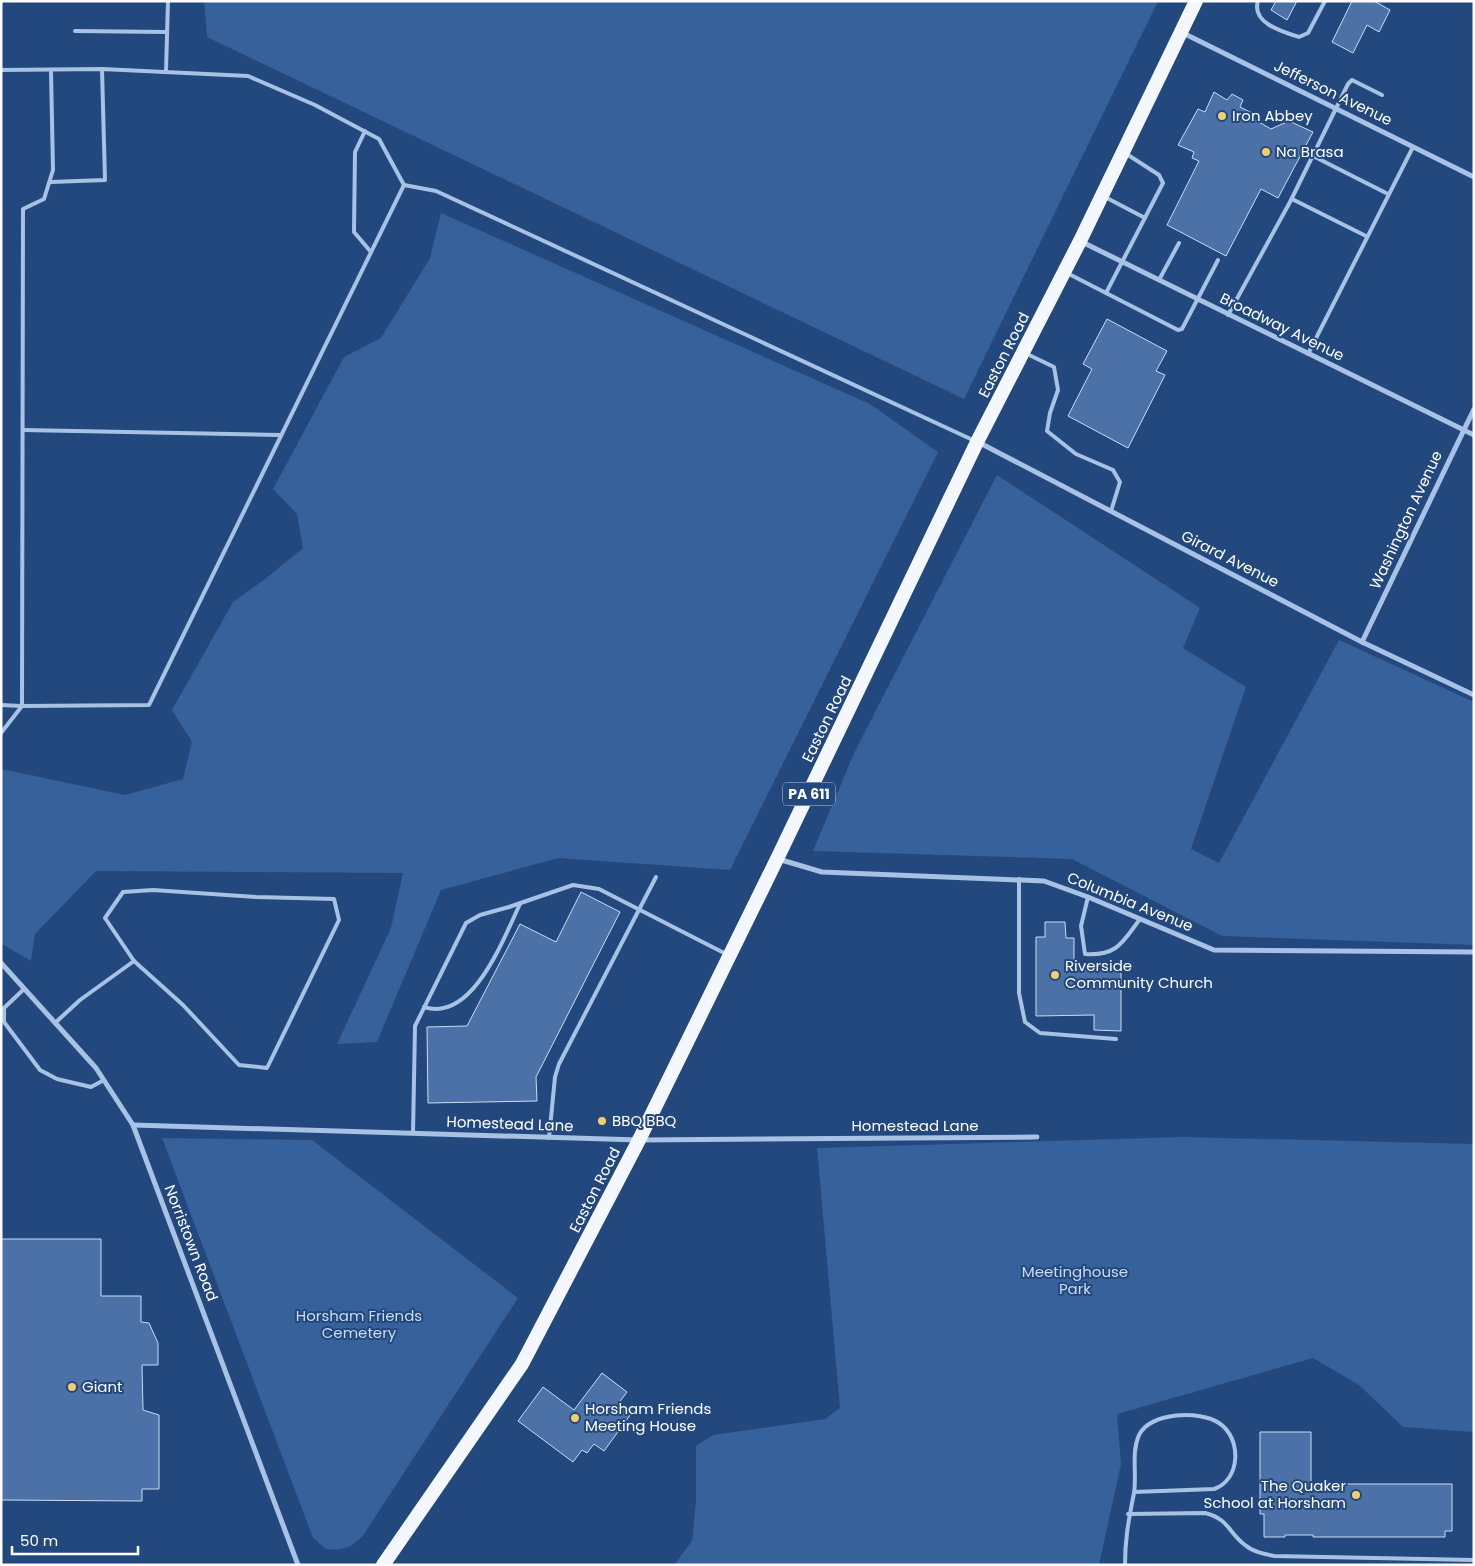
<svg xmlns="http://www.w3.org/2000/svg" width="1475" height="1566" viewBox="0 0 1475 1566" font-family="Poppins,sans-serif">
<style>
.green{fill:#37619a}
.building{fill:#4b71a6;stroke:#cbdcf4}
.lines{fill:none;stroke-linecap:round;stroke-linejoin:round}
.service{stroke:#a8c2e5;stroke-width:4}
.minor{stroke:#a8c2e5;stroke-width:5}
.trunk{stroke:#f4f8fe;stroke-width:14}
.poi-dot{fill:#f0ce6b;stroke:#23487d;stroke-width:2}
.labels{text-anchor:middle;stroke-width:4;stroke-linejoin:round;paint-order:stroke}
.shield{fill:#23487d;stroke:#bdc8d8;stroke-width:1}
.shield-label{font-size:14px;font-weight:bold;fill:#fff}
.street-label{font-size:15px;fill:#fff;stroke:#23487d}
.poi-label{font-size:15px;fill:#fff;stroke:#23487d;text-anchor:start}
.park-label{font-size:15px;fill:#cbdcf4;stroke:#23487d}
</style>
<rect width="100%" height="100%" fill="#23487d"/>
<g class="green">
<path d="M204 1H1158L964 399 207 37Z"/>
<path d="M441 213 870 404 938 452 730 870 558 858 441 890 377 1042 337 1044 391 928 403 873 96 871 35 934 31 961 2 944 1 769 125 795 183 779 192 742 172 710 233 602 265 579 303 548 297 514 273 489 344 357 381 338 430 258Z"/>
<path d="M997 475 1200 608 1183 648 1246 687 1191 849 1219 863 1339 640 1474 702V945L1222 936 1072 859 813 851 855 751Z"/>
<path d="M1183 1137 1474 1144V1432L1403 1427 1359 1385 1313 1358 1117 1414 1121 1464 1099 1565H674L692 1541 696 1501V1446L713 1435 825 1419 840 1408 817 1148Z"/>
<path d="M162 1138 312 1140 518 1298 362 1537C350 1548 342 1551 326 1549L313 1538Z"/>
</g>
<g class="building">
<path d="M1276 1H1297L1287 20 1271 10Z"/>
<path d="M1352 1H1374L1390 10 1379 32 1367 25 1353 53 1332 42Z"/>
<path d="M1214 92 1227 100 1232 94 1243 100 1240 107 1254 114 1252 118 1271 129 1289 121 1313 132 1278 198 1261 189 1226 256 1167 225 1199 161 1192 158 1194 152 1178 145 1198 109 1205 112Z"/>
<path d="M1107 319 1167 351 1156 371 1165 375 1128 448 1068 416 1092 369 1083 364Z"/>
<path d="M581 892 620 912 536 1077 537 1101 428 1103 427 1027 467 1026 520 924 556 942Z"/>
<path d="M1045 922H1065L1066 938H1074V969H1121V1031L1094 1030V1015L1036 1016V937H1045Z"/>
<path d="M1 1239H101V1296H141V1322L149 1323 158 1343V1365H142L143 1410 159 1415V1489H142V1501L1 1500Z"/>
<path d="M602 1373 627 1392 618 1404 631 1414 604 1451 594 1444 587 1453 582 1450 573 1462 518 1421 543 1387 574 1410Z"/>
<path d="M1260 1432H1311V1484H1452V1531H1445V1537H1313V1535H1285V1537H1264V1514H1260Z"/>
</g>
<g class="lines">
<g class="service">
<path d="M1258 1C1251 23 1283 32 1299 37L1308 33 1325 1"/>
<path d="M75 31 167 32"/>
<path d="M1 70 102 69 248 76 315 105 379 139 404 185 436 191 975 441"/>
<path d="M166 71 168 1"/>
<path d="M365 131 355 152 354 232 371 252"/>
<path d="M1313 156 1388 194"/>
<path d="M51 182 105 180 102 69"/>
<path d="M1105 197 1145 218"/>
<path d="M1292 199 1366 236"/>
<path d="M1067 273 1106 293 1163 183 1159 175 1125 153"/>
<path d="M1159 280 1179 243"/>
<path d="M1106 293 1178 330 1182 329 1218 260"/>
<path d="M1228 315 1290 202 1348 84 1352 80 1382 95"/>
<path d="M1025 353 1054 367 1058 390 1050 413 1047 431 1076 454 1113 470 1120 482 1111 511"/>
<path d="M1308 354 1413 147"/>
<path d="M23 430 280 435"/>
<path d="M1 705 22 706 23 209 44 199 53 170 51 71"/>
<path d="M1 733 22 706 149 705 404 185"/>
<path d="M1019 879V993L1025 1022 1040 1033 1116 1039"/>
<path d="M153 890 256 897 334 899 339 920 267 1068 239 1065 183 1005 134 961 105 918 123 892Z"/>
<path d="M1088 897 1081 926 1085 954C1117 956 1122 943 1140 919"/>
<path d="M24 989 4 1008V1022L40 1070 57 1079 91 1087 104 1080"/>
<path d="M424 1007C473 1023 504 937 520 904"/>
<path d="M55 1023 80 1000 134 961"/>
<path d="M413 1133 415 1026 466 923 480 915 509 907 573 885 599 889 728 955"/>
<path d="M549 1138 555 1077 559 1064 656 877"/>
<path d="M1128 1514 1205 1513C1229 1519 1228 1532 1245 1545 1253 1552 1264 1554 1274 1556L1474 1560"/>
<path d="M1125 1565C1125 1537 1129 1519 1134 1493 1137 1474 1131 1453 1139 1435 1150 1412 1200 1410 1219 1423 1242 1438 1241 1480 1214 1489L1134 1492"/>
</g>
<g class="minor">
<path d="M1183 33 1474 177"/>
<path d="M1082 242 1474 435"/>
<path d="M978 442 1362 642 1474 695"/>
<path d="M1362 642 1474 409"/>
<path d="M778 859 822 872 1044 881 1088 897 1214 950 1474 952"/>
<path d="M1 963 96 1068 133 1125 298 1565"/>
<path d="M133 1125 639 1140 1037 1137"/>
</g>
<path class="trunk" d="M383 1565 522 1364 639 1140 777 859 977 442 1080 241 1196 1"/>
</g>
<g class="poi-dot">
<circle cx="1222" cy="116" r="5"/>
<circle cx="1266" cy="152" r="5"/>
<circle cx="1055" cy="975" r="5"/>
<circle cx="602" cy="1121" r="5"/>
<circle cx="72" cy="1387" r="5"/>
<circle cx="575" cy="1418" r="5"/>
<circle cx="1356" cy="1495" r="5"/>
</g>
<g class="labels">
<rect class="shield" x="783" y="782.5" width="52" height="23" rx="4"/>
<g class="shield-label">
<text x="809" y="799">PA 611</text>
</g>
<g class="street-label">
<text transform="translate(1333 93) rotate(26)" y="5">Jefferson Avenue</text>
<text transform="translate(1282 327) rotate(26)" y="5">Broadway Avenue</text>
<text transform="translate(1004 355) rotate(-63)" y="5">Easton Road</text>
<text transform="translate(1406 520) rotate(-65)" y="5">Washington Avenue</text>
<text transform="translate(1230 559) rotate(27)" y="5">Girard Avenue</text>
<text transform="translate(827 719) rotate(-64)" y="5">Easton Road</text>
<text transform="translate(1130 902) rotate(22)" y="5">Columbia Avenue</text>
<text transform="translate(510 1124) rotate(2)" y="5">Homestead Lane</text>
<text x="915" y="1131">Homestead Lane</text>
<text transform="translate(595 1190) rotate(-63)" y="5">Easton Road</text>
<text transform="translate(191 1243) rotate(69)" y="5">Norristown Road</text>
</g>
<g class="poi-label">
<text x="1232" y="121">Iron Abbey</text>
<text x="1276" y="157">Na Brasa</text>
<text x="1065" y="971">Riverside<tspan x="1065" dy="17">Community Church</tspan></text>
<text x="612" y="1126">BBQ BBQ</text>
<text x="82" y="1392">Giant</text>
<text x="585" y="1414">Horsham Friends<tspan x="585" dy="17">Meeting House</tspan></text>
<text x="1346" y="1491" text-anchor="end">The Quaker<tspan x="1346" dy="17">School at Horsham</tspan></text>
</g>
<g class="park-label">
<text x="1075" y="1277">Meetinghouse<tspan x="1075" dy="17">Park</tspan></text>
<text x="359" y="1321">Horsham Friends<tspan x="359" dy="17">Cemetery</tspan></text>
</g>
</g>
<rect width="1475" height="1566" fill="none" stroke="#ffffff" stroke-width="5"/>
<path d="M12 1546v8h126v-8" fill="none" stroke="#ffffff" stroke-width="2.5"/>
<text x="20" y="1546" font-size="15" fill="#ffffff" stroke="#23487d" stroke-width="4" paint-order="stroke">50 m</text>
</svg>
